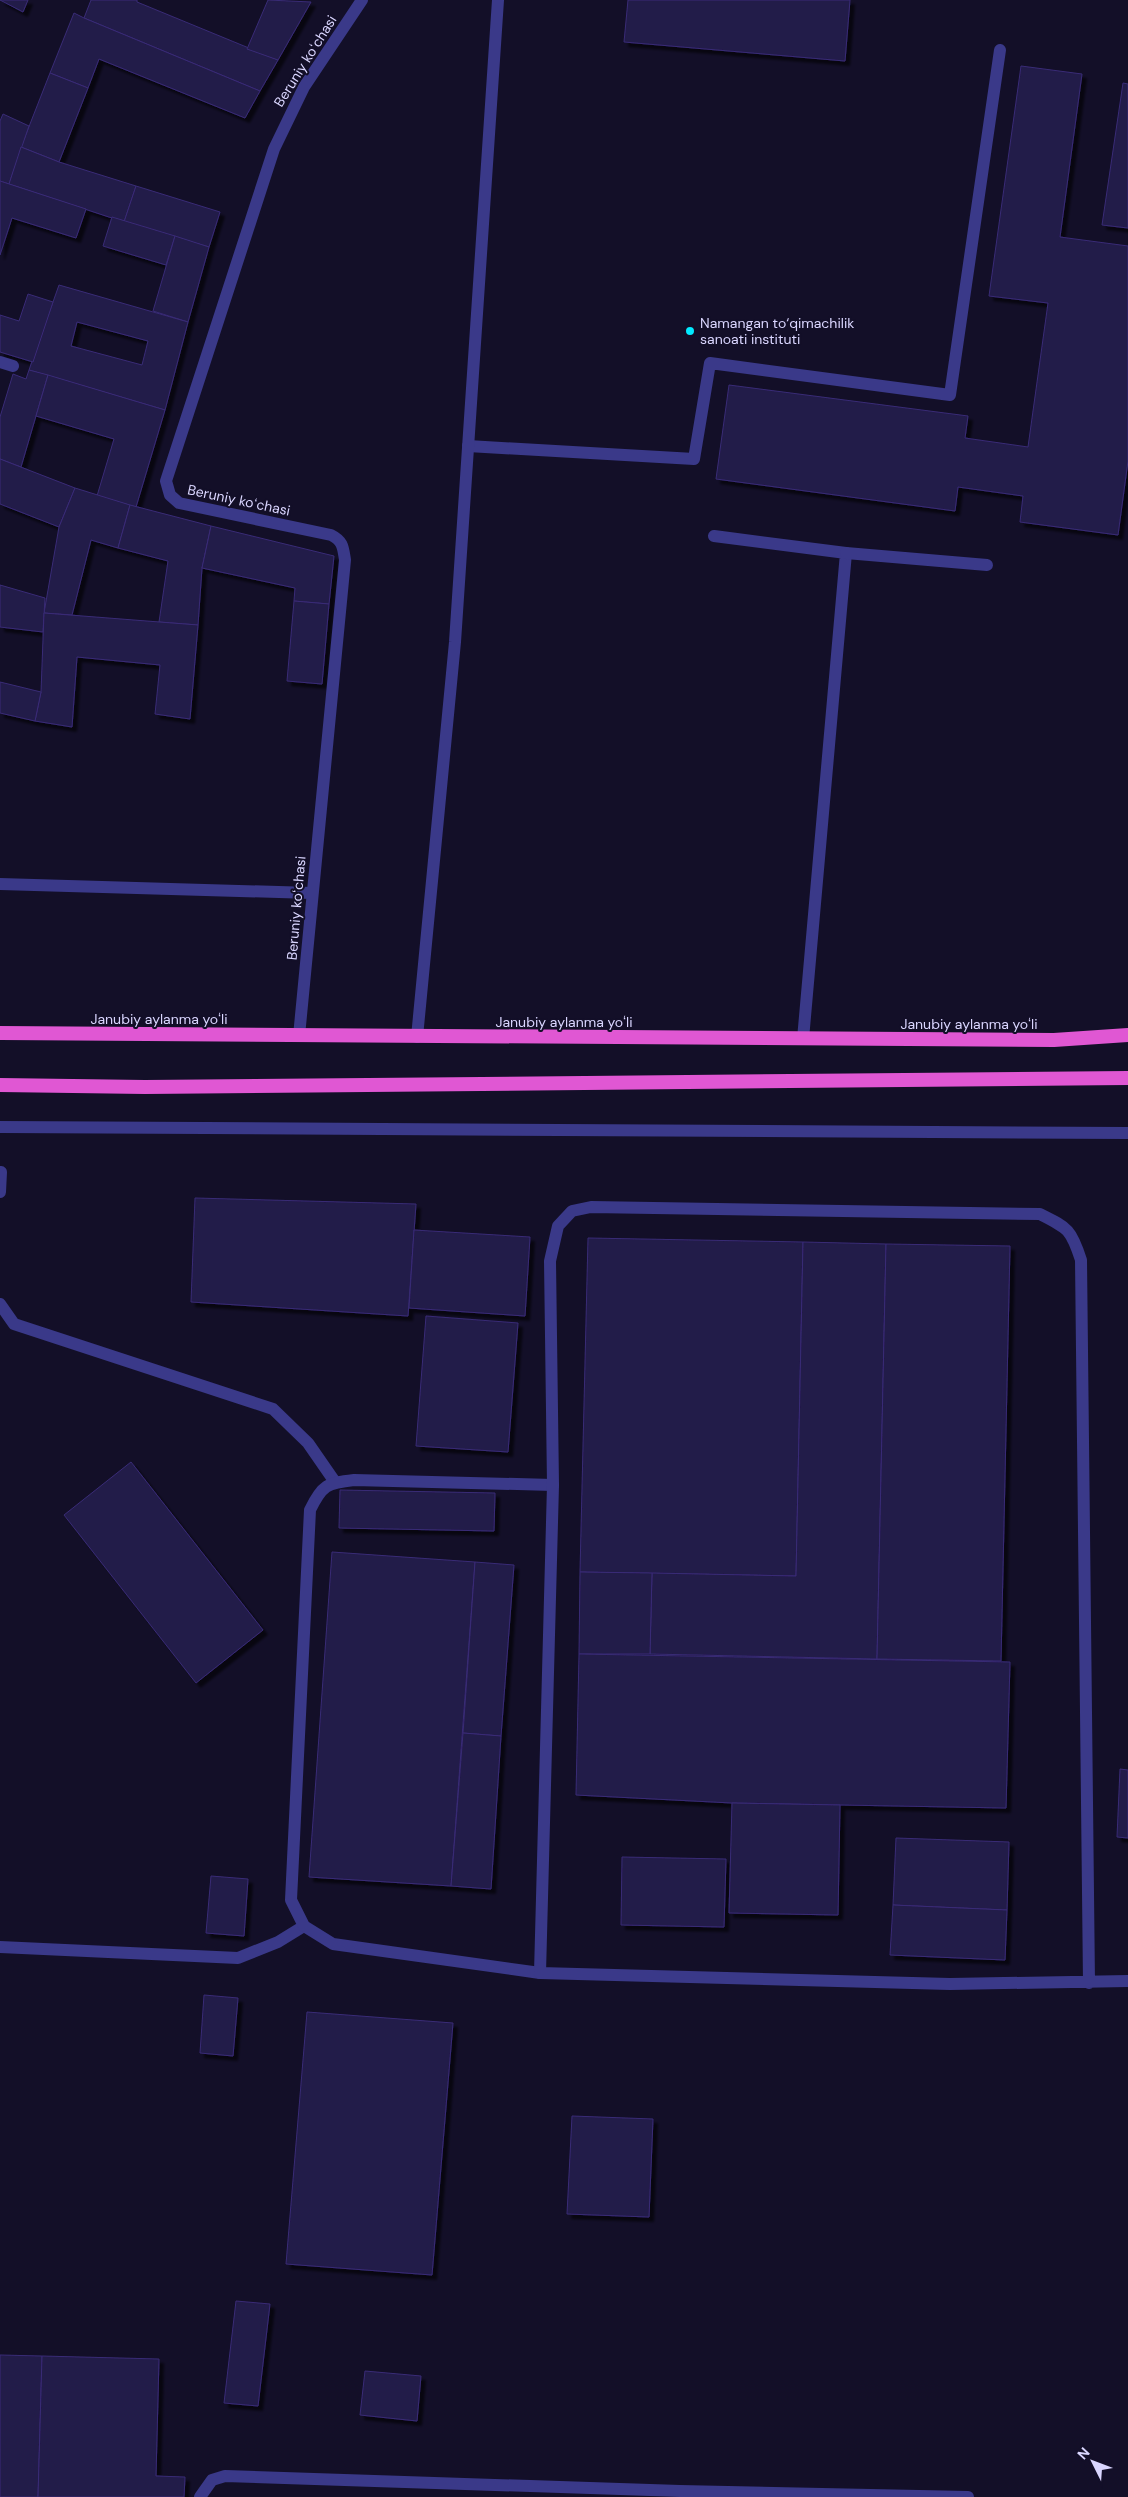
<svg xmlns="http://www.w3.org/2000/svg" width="1128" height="2497" viewBox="0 0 1128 2497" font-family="'DM Sans',sans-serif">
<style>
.building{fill:#231a4a;stroke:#392c76;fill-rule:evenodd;filter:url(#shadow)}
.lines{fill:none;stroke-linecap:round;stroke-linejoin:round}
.service{stroke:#3a3989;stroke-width:12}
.minor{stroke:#3a3989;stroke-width:12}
.trunk{stroke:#e057d3;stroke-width:14}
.poi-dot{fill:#02eaff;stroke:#130f28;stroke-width:2}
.labels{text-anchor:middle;stroke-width:4;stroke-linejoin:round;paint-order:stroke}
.street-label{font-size:14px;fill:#dad6ff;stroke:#130f28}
.poi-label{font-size:14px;fill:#dad6ff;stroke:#130f28;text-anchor:start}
</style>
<defs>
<filter id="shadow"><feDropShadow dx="4.5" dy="4.5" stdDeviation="1" flood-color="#0009"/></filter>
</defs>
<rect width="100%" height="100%" fill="#130f28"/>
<g class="building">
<path d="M0 0H28L23 12Z"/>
<path d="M91 0H137V2L278 60 260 91 84 18Z"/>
<path d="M268 0 311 2 278 60 247 49Z"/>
<path d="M628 0H850L845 61 624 42Z"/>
<path d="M74 13 84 18 260 91 245 118 99 59 88 88 50 73Z"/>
<path d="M1021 66 1082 74 1060 237 1128 246V461L1118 535 1020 522 1023 496 958 487 955 511 716 479 729 385 968 416 965 438 1028 447 1048 303 989 296Z"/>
<path d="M50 73 88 88 59 162 21 147Z"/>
<path d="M1123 83 1128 84V228L1102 225Z"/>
<path d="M3 114 29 126 9 184 0 181V121Z"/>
<path d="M21 147 59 162 136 186 124 222 9 184Z"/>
<path d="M0 181 86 209 76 238 12 218 0 255Z"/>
<path d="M136 186 220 212 209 247 124 222Z"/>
<path d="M112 217 175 236 166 265 103 246Z"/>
<path d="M175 236 209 247 188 322 153 311Z"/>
<path d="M59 285 188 322 165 410 29 370ZM77 322 148 341 142 365 71 346Z"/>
<path d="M28 294 53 302 33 362 0 352V315L19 321Z"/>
<path d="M29 370 48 375 21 467 0 459V417L13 374 26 379Z"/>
<path d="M48 375 165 410 136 507 97 496 114 439 36 416Z"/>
<path d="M0 459 75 488 59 527 0 504Z"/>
<path d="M75 488 130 505 118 548 91 540 72 615 44 613 59 527Z"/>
<path d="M130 505 211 526 202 568 198 625 159 622 168 561 118 548Z"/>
<path d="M211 526 334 556 329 604 294 601 295 588 202 568Z"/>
<path d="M0 585 45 598 43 632 0 627Z"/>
<path d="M294 601 329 604 322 684 287 681Z"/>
<path d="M44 613 198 625 190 719 155 714 160 665 77 657 72 727 35 721 41 692Z"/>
<path d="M0 682 41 692 35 721 0 713Z"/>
<path d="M195 1198 416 1204 408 1316 191 1302Z"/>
<path d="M414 1230 530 1237 525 1316 409 1308Z"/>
<path d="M588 1238 803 1242 796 1576 580 1572Z"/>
<path d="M803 1242 886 1244 877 1659 650 1654 652 1573 796 1576Z"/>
<path d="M886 1244 1010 1246 1001 1661 877 1659Z"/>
<path d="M426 1316 518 1323 508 1452 416 1446Z"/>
<path d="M131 1462 263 1630 196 1683 64 1515Z"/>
<path d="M340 1490 495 1493 494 1531 339 1528Z"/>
<path d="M332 1552 475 1562 451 1886 309 1877Z"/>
<path d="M475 1562 514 1565 501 1736 463 1733Z"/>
<path d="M580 1572 652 1573 650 1654H579Z"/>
<path d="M579 1654 1010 1662 1006 1808 732 1803 576 1795Z"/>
<path d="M463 1733 501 1736 491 1889 451 1886Z"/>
<path d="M1120 1769 1128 1770V1838L1117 1837Z"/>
<path d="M732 1803 840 1805 838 1915 729 1913Z"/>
<path d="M896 1838 1009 1842 1007 1910 893 1905Z"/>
<path d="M622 1857 726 1859 724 1927 621 1925Z"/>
<path d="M211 1876 248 1879 244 1936 206 1933Z"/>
<path d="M893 1905 1007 1910 1005 1960 890 1955Z"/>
<path d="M204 1995 238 1998 233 2056 200 2053Z"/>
<path d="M307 2012 453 2023 432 2275 286 2264Z"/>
<path d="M572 2116 653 2119 649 2217 567 2214Z"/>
<path d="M236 2301 270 2304 258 2406 224 2403Z"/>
<path d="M0 2355 42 2356 38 2497H0Z"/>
<path d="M42 2356 159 2359 156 2476 185 2477 184 2497H38Z"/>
<path d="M365 2371 421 2376 417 2421 360 2415Z"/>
</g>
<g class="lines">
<g class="service">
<path d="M468 446 694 459 710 363 950 395 1000 50"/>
<path d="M714 536 846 553 803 1039"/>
<path d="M846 553 987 565"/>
<path d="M0 884 312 893"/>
<path d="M417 1037 455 642 498 0"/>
<path d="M0 1127 1128 1133"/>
<path d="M0 1192 1 1172"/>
<path d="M0 1304 14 1324 273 1409 308 1443 335 1482"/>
<path d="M0 1947 238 1958 278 1942 304 1926"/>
<path d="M540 1973 333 1944 304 1926 291 1900 310 1510C322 1485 327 1483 354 1480L553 1485"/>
<path d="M1089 1983 1081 1260C1071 1229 1068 1228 1040 1214L591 1207 572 1211 558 1226 550 1261 553 1485 540 1973 950 1984 1128 1981"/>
<path d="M200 2497 212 2480 225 2476 680 2491 968 2497"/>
</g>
<g class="minor">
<path d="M0 362 13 366"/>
<path d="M299 1036 345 560C343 547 343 541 331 535L179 503 170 495 166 481 274 149 304 87 362 0"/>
</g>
<g class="trunk">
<path d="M0 1033 1054 1040 1128 1035"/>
<path d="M0 1085 145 1087 1128 1078"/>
</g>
</g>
<circle class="poi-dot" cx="690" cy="331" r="5"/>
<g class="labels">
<g class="street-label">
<text transform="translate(305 61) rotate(-58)" y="5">Beruniy koʻchasi</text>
<text transform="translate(239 500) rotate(12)" y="5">Beruniy koʻchasi</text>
<text transform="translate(296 908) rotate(-85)" y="5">Beruniy koʻchasi</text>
<text x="159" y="1024">Janubiy aylanma yoʻli</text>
<text x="564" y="1027">Janubiy aylanma yoʻli</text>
<text x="969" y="1029">Janubiy aylanma yoʻli</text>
</g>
<g class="poi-label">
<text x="700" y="328">Namangan to‘qimachilik<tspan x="700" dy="16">sanoati instituti</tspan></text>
</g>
</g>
<g transform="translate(1093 2462) rotate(312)" stroke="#130f28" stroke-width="4" paint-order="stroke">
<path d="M0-4L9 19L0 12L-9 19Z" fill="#dad6ff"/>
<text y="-8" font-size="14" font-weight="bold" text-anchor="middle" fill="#dad6ff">N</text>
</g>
</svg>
